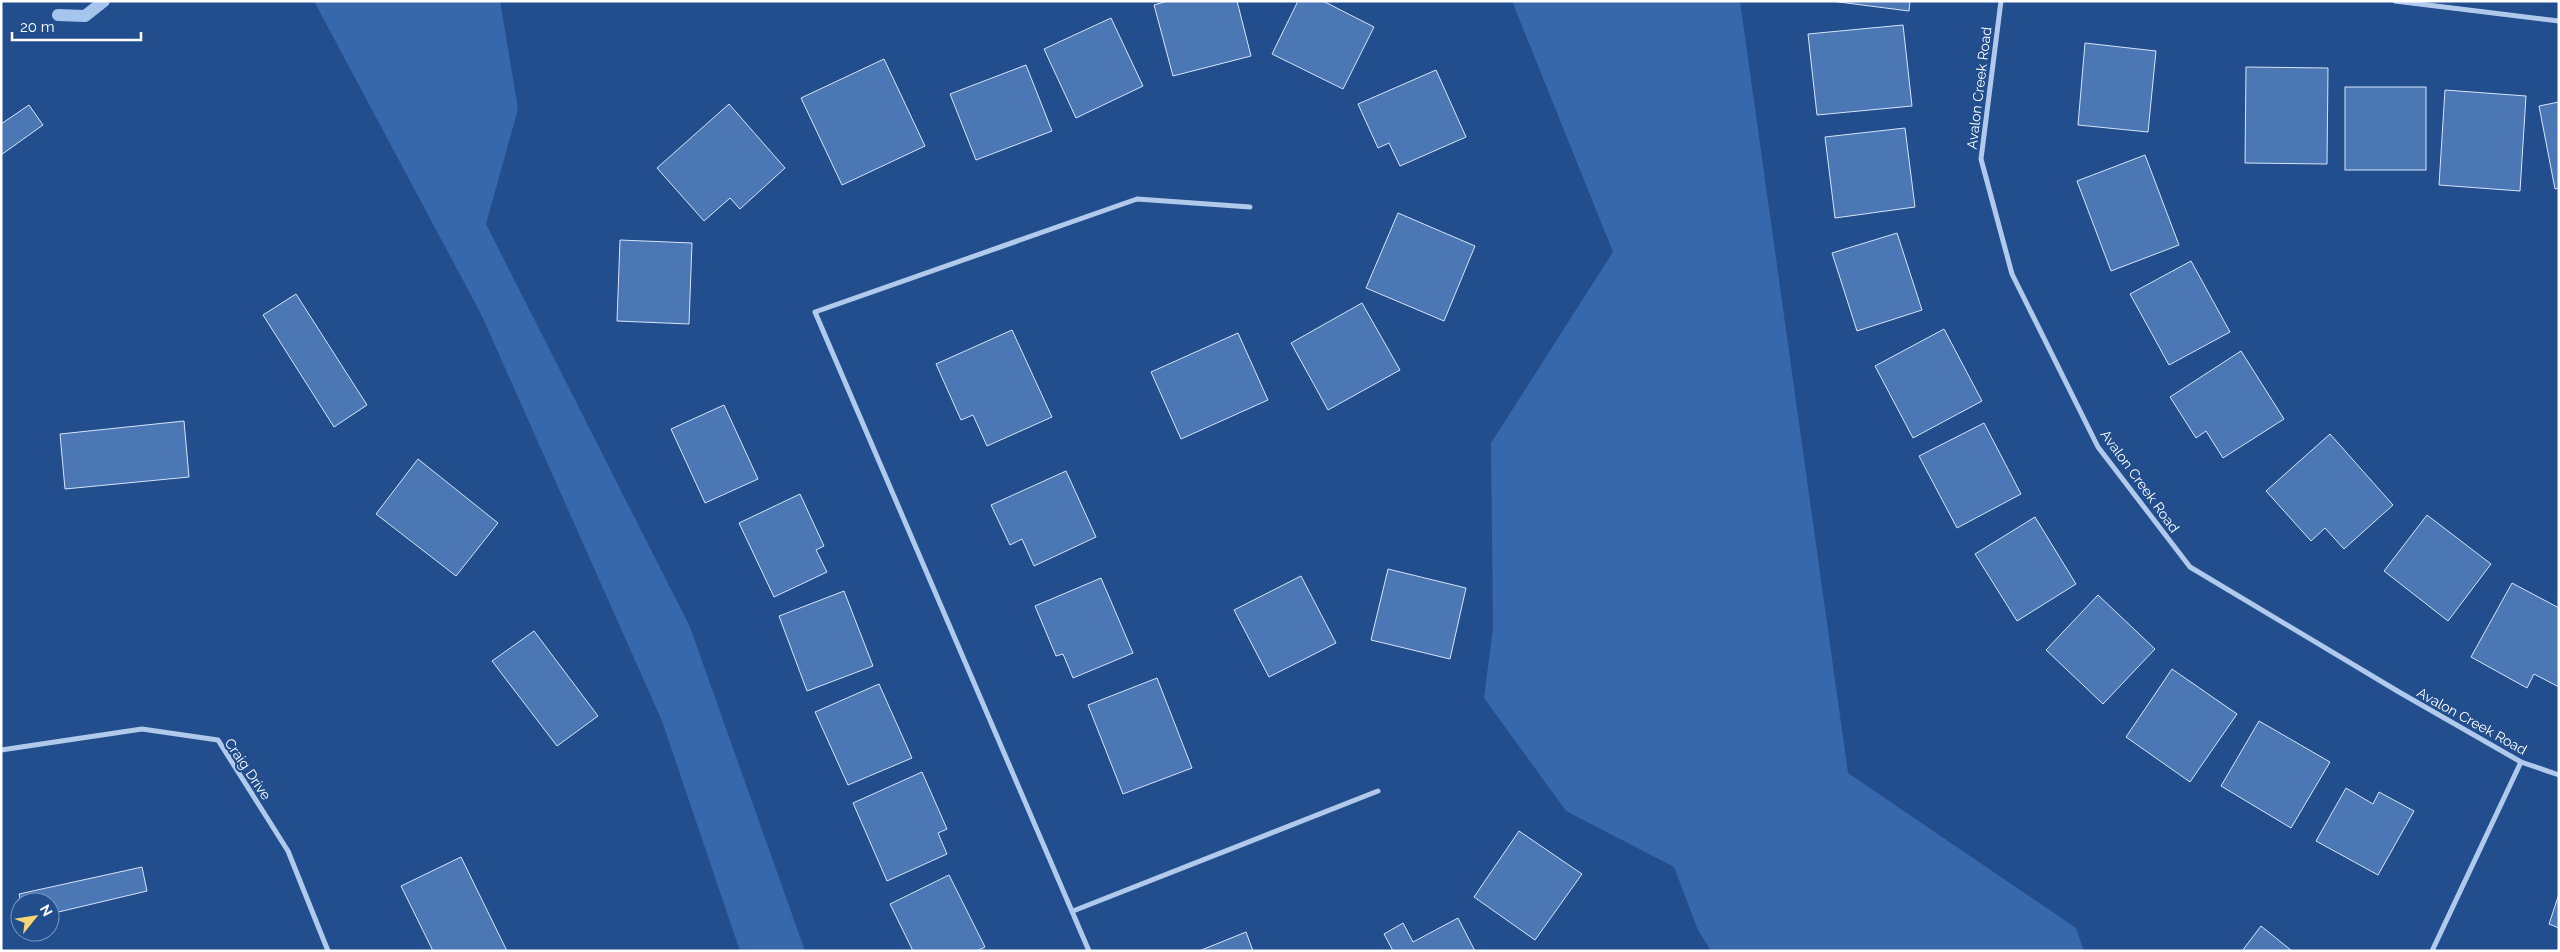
<svg xmlns="http://www.w3.org/2000/svg" width="2560" height="952" viewBox="0 0 2560 952" font-family="Raleway,sans-serif">
<style>
.green{fill:#3668ab}
.lines{fill:none;stroke-linecap:round;stroke-linejoin:round}
.stream{stroke:#a5c5ed;stroke-width:12}
.building{fill:#4b77b5;stroke:#d6e5f9}
.minor{stroke:#b1caec;stroke-width:5}
.labels{text-anchor:middle;stroke-width:4.5;stroke-linejoin:round;paint-order:stroke}
.street-label{font-size:14px;fill:#fff;stroke:#224e8e}
</style>
<rect width="100%" height="100%" fill="#224e8e"/>
<g class="green">
<path d="M314 1H500L518 109 486 224 690 627 805 951H740L662 721 481 314Z"/>
<path d="M1512 1H1740L1848 773 2076 928 2084 951H1711L1698 930 1674 867 1566 811 1484 698 1493 628 1491 443 1613 252Z"/>
</g>
<g class="lines">
<path class="stream" d="M58 15 85 16 104 1"/>
</g>
<g class="building">
<path d="M1168 1H1237L1251 56 1173 76 1154 5Z"/>
<path d="M1298 1H1323L1374 27 1343 89 1272 54Z"/>
<path d="M1831 1H1910L1909 11Z"/>
<path d="M1111 18 1143 86 1076 118 1044 49Z"/>
<path d="M1903 25 1912 106 1817 115 1808 34Z"/>
<path d="M2085 43 2156 51 2148 132 2078 125Z"/>
<path d="M884 59 925 146 842 185 801 98Z"/>
<path d="M1026 65 1052 131 976 160 950 94Z"/>
<path d="M2246 67 2328 68 2327 164 2245 163Z"/>
<path d="M1436 70 1466 137 1400 166 1389 143 1378 148 1358 104Z"/>
<rect x="2345" y="87" width="81" height="83"/>
<path d="M2445 90 2526 96 2520 191 2439 185Z"/>
<path d="M2559 102V188L2555 189 2539 106Z"/>
<path d="M729 104 785 168 740 209 730 198 704 221 657 168Z"/>
<path d="M29 105 43 125 1 155V124Z"/>
<path d="M1905 128 1915 207 1835 218 1825 137Z"/>
<path d="M2145 155 2179 245 2111 271 2077 181Z"/>
<path d="M1398 213 1475 246 1444 321 1366 288Z"/>
<path d="M1897 233 1922 310 1857 331 1832 253Z"/>
<path d="M620 240 692 243 689 324 617 321Z"/>
<path d="M2191 261 2230 332 2169 365 2130 294Z"/>
<path d="M296 294 367 405 334 427 263 315Z"/>
<path d="M1362 303 1400 370 1328 410 1291 343Z"/>
<path d="M1944 329 1982 401 1913 438 1875 366Z"/>
<path d="M1012 330 1052 417 987 446 973 415 961 420 936 364Z"/>
<path d="M1238 333 1268 400 1181 439 1151 372Z"/>
<path d="M2241 351 2284 419 2223 458 2206 431 2196 438 2170 397Z"/>
<path d="M724 405 758 479 705 503 671 429Z"/>
<path d="M184 421 189 477 65 489 60 434Z"/>
<path d="M1984 423 2021 494 1957 528 1919 456Z"/>
<path d="M2330 434 2393 505 2344 549 2325 528 2311 541 2266 491Z"/>
<path d="M418 459 498 523 456 576 376 514Z"/>
<path d="M1066 471 1096 537 1034 566 1022 539 1010 545 991 505Z"/>
<path d="M800 494 824 546 816 550 827 572 774 597 739 523Z"/>
<path d="M2427 515 2491 564 2448 621 2384 571Z"/>
<path d="M2035 517 2076 584 2017 621 1975 554Z"/>
<path d="M1388 569 1466 588 1450 659 1371 640Z"/>
<path d="M1301 576 1336 643 1269 677 1234 610Z"/>
<path d="M1101 578 1133 653 1073 678 1063 654 1056 656 1035 606Z"/>
<path d="M2512 583 2559 608V687L2534 674 2527 688 2471 657Z"/>
<path d="M844 591 873 666 807 691 779 616Z"/>
<path d="M2098 595 2155 649 2103 704 2046 650Z"/>
<path d="M534 631 598 716 557 746 492 661Z"/>
<path d="M2172 669 2237 714 2190 782 2126 737Z"/>
<path d="M1157 678 1192 768 1123 794 1088 705Z"/>
<path d="M879 684 912 758 848 785 815 712Z"/>
<path d="M2259 721 2330 762 2291 828 2221 786Z"/>
<path d="M922 772 947 829 938 833 947 854 887 881 853 803Z"/>
<path d="M2346 788 2373 804 2379 792 2414 811 2378 875 2316 841Z"/>
<path d="M1519 831 1582 874 1535 940 1474 897Z"/>
<path d="M461 857 507 951H433L401 886Z"/>
<path d="M142 867 147 891 50 914V902H21L19 894Z"/>
<path d="M949 875 985 947 977 951H913L890 904Z"/>
<path d="M2559 894V928L2549 924Z"/>
<path d="M1458 918 1475 951H1393L1384 934 1403 923 1413 942Z"/>
<path d="M2261 926 2292 951H2242Z"/>
<path d="M1246 932 1253 951H1199Z"/>
</g>
<g class="lines">
<g class="minor">
<path d="M2001 1 1981 159 2012 274 2098 447 2190 567 2399 692 2521 762 2559 775"/>
<path d="M2395 1 2559 21"/>
<path d="M1 750 142 729 218 740 288 851 328 951"/>
<path d="M1073 911 1378 791"/>
<path d="M1089 951 815 312 1137 199 1250 207"/>
<path d="M2432 951 2521 762"/>
</g>
</g>
<g class="labels">
<g class="street-label">
<text transform="translate(1979 88) rotate(-83)" y="5">Avalon Creek Road</text>
<text transform="translate(2140 481) rotate(54)" y="5">Avalon Creek Road</text>
<text transform="translate(2472 721) rotate(29)" y="5">Avalon Creek Road</text>
<text transform="translate(248 769) rotate(56)" y="5">Craig Drive</text>
</g>
</g>
<rect width="2560" height="952" fill="none" stroke="#ffffff" stroke-width="5"/>
<g transform="translate(35 917) rotate(60)"><circle r="24" fill="#224e8e" stroke="#7a95bb"/>
<path d="M0-4L9 19L0 12L-9 19Z" fill="#f7d574"/>
<text y="-8" font-size="14" font-weight="bold" text-anchor="middle" fill="#ffffff">N</text>
</g>
<path d="M12 32v8h129v-8" fill="none" stroke="#ffffff" stroke-width="2.5"/>
<text x="20" y="32" font-size="15" fill="#ffffff" stroke="#224e8e" stroke-width="4" paint-order="stroke">20 m</text>
</svg>
